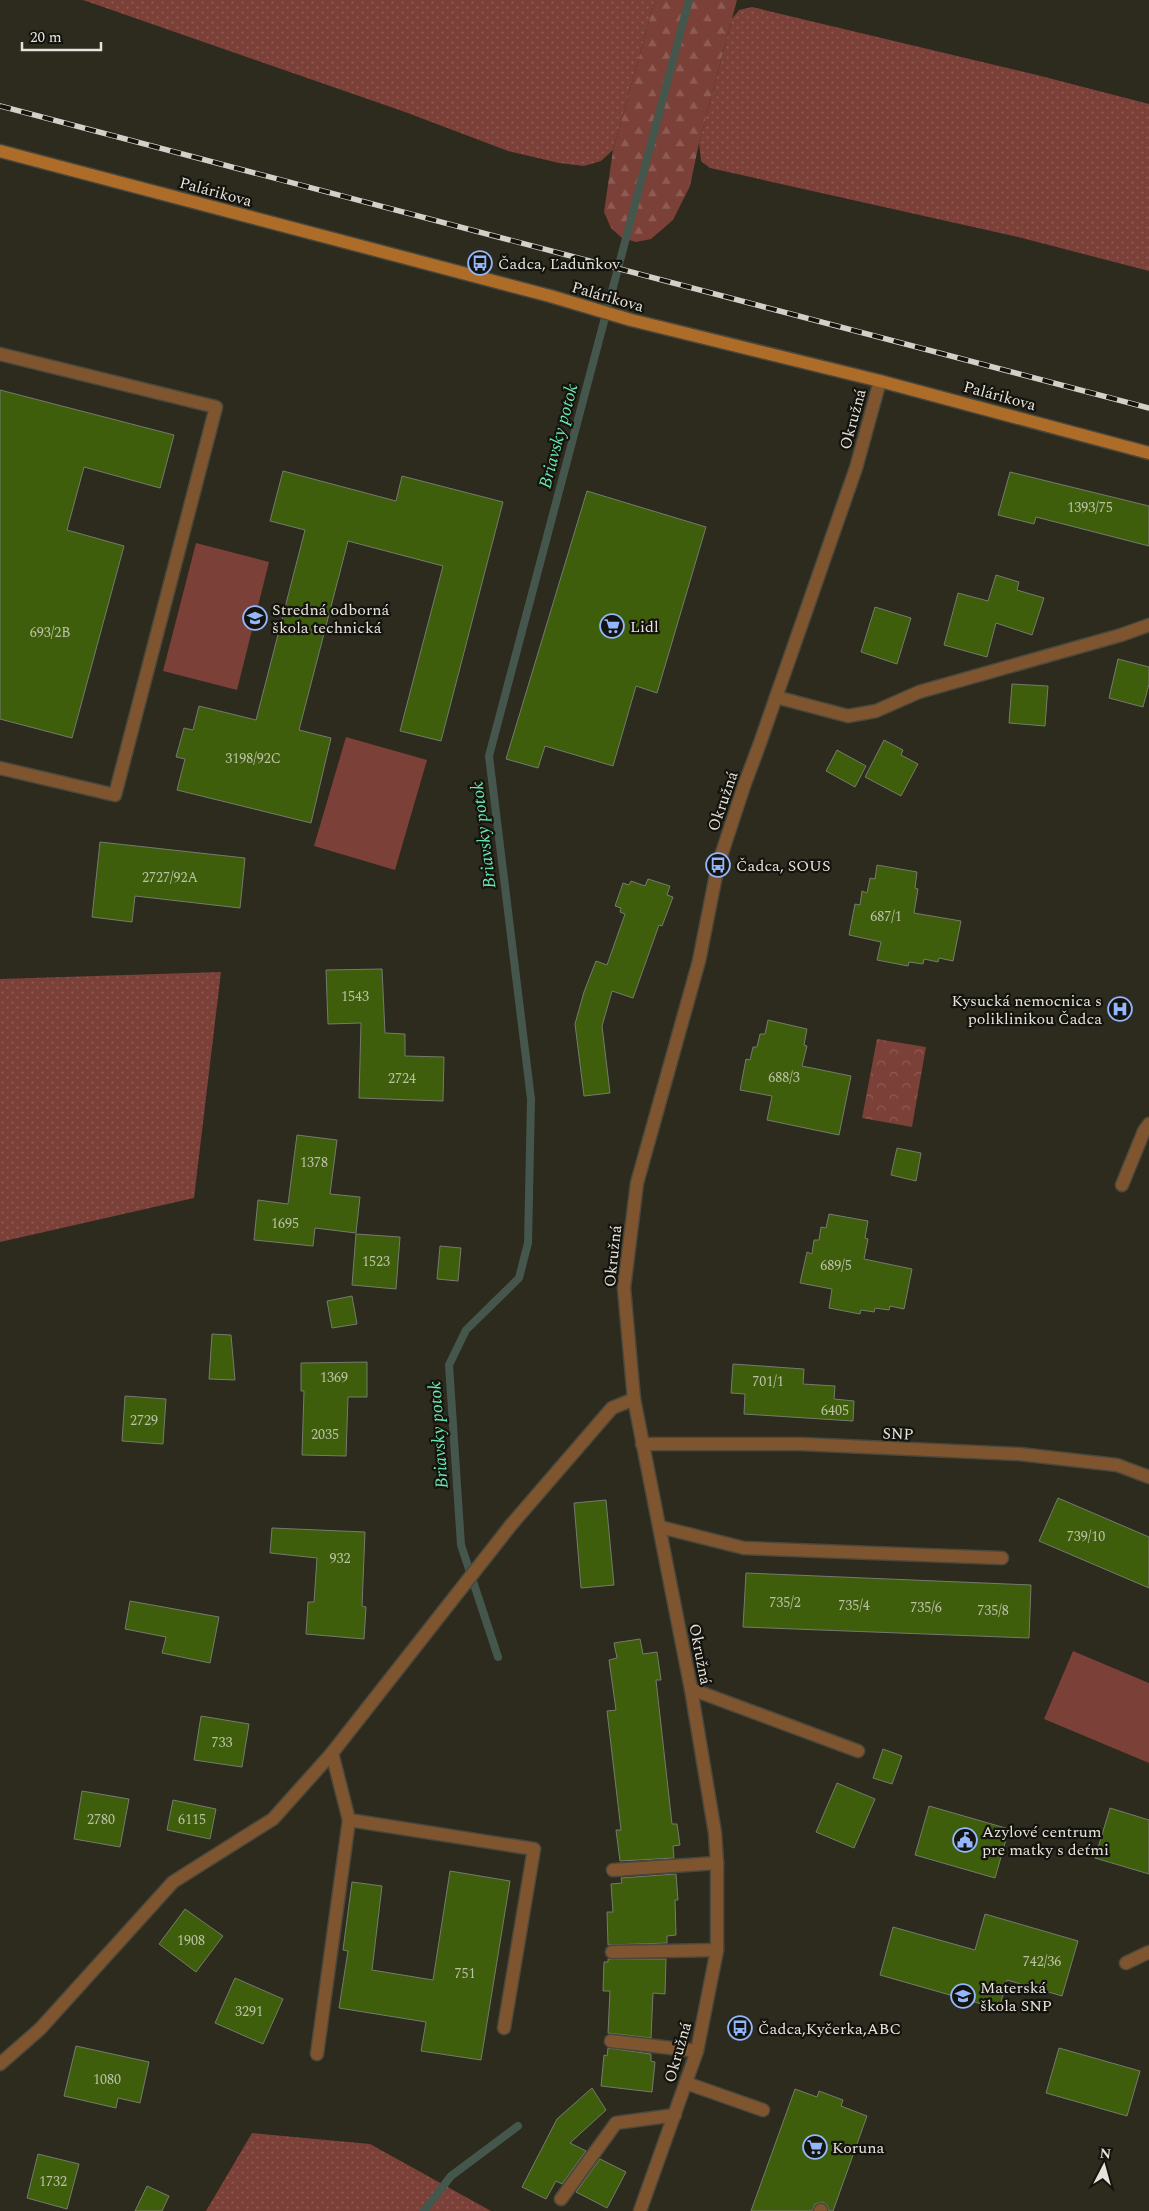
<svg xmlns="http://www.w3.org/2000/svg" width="1149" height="2211" viewBox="0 0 1149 2211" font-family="Spectral,serif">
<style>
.grass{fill:url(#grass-dots)}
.forest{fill:url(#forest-firs)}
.park{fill:url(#park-crowns)}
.garden{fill:#7b4038}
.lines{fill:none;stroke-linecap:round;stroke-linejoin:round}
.stream{stroke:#45574c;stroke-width:8}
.building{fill:#3f5e0c;stroke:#747b6e}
.service-casing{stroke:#4a483c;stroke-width:15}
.minor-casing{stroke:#4a483c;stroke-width:15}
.secondary-casing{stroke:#4a483c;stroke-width:15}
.service{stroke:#7f552f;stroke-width:12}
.minor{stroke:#7f552f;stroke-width:12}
.secondary{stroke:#ae6c29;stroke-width:12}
.rail-casing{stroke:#d2d0c7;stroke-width:5.5}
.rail{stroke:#14130d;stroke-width:4;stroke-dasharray:11;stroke-linecap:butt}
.labels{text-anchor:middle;stroke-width:4.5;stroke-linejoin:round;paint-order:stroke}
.number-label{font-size:14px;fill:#bcc2a7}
.street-label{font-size:16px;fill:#e5e3db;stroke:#14130d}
.poi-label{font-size:16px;fill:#e5e3db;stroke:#14130d;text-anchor:start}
.water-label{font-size:18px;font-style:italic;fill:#68eab3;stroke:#14130d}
</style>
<defs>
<pattern id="grass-dots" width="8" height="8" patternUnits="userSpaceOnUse" patternTransform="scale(1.25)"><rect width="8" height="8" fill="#7b4038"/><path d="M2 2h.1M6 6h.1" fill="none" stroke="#8e5b54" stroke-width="1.8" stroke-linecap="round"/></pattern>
<pattern id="forest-firs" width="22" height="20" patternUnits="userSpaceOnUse" patternTransform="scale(1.25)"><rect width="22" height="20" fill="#7b4038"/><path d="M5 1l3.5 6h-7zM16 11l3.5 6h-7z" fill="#8e5b54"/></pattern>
<pattern id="park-crowns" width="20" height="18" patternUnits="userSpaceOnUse" patternTransform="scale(1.25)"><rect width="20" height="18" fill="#7b4038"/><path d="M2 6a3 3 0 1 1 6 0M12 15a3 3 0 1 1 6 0" fill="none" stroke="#8e5b54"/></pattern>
</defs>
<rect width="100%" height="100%" fill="#2d2a1e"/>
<g class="grass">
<path d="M83 0H655L613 150 601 161 584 166 559 163 508 151 405 112Z"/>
<path d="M752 7 1037 75 1149 104V271L1018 237 710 168 701 161 699 143 732 19 739 10Z"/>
<path d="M221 972 194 1198 0 1242V979Z"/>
<path d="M252 2133 370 2144 491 2211H206Z"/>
</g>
<path class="forest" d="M655 0H737L699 143 690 186 673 220 651 239 636 242 622 238 611 228 604 212 613 150Z"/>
<path class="park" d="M877 1039 926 1047 912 1127 862 1118Z"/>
<g class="garden">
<path d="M196 543 269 562 237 690 163 671Z"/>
<path d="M346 737 427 760 395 870 314 846Z"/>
<path d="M1073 1651 1149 1683V1763L1044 1719Z"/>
</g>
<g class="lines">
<g class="stream">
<path d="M498 1657 461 1545 449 1365 466 1330 519 1278 528 1243 531 1099 489 756 689 0"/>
<path d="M424 2211 451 2176 518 2126"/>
</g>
</g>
<g class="building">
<path d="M0 390 174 435 160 488 84 467 67 530 124 546 72 738 0 719Z"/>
<path d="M283 471 396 501 402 476 503 502 441 741 400 731 443 566 348 541 299 730 331 738 311 823 177 790 185 759 176 757 184 728 193 730 199 706 256 720 305 530 270 521Z"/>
<path d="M1010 472 1149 506V546L1036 517 1034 524 998 515Z"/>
<path d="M587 491 706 527 657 693 636 686 613 766 545 746 538 768 506 759Z"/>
<path d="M996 575 1019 582 1017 590 1044 598 1032 635 996 623 987 657 944 645 958 593 988 601Z"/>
<path d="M875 607 911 618 897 664 861 652Z"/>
<path d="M1118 659 1149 667V684L1143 707 1109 698Z"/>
<path d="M1012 684 1048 686 1045 726 1009 723Z"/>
<path d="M884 740 903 750 901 755 918 764 901 796 865 777Z"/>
<path d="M837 750 866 766 855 787 826 771Z"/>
<path d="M100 842 245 858 240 908 135 896 132 922 92 917Z"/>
<path d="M877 865 917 872 915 888 918 889 914 913 961 921 953 961 939 958 938 962 924 959 923 964 909 962 908 966 877 960 881 942 849 935 855 904 860 905 862 891 867 893 870 878 875 879Z"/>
<path d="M648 879 670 886 667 895 673 897 662 926 659 925 633 998 612 991 602 1026 610 1093 584 1096 575 1024 584 992 596 961 607 965 625 914 620 912 621 908 615 906 623 883 629 885 631 881 645 886Z"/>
<path d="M382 969 385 1033 405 1034V1056L444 1057 443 1101 359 1098 361 1023 328 1024 326 970Z"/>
<path d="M768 1020 807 1029 804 1045 807 1046 802 1066 851 1076 839 1135 767 1120 772 1096 740 1090 746 1059 750 1060 753 1047H757L760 1034H765Z"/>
<path d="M297 1135 337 1140 330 1194 360 1197 356 1233 315 1228 313 1246 254 1240 258 1200 288 1204Z"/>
<path d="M897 1148 921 1153 916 1181 891 1175Z"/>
<path d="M829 1214 868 1221 865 1238 868 1239 864 1259 912 1269 904 1309 890 1306 889 1310 875 1308 874 1312 861 1310 860 1314 829 1308 832 1289 800 1283 807 1252 812 1254 814 1240H819L821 1227 826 1228Z"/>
<path d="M356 1234 400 1237 396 1289 352 1285Z"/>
<path d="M440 1246 461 1248 458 1281 437 1279Z"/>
<path d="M352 1296 357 1324 332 1328 327 1301Z"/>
<path d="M212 1334 231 1335 235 1380 209 1379Z"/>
<path d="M367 1362V1397H348L346 1456 302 1455 304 1391H301V1363Z"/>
<path d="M733 1364 804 1369 803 1384 835 1386 834 1399 854 1401 853 1421 744 1414 745 1394 731 1393Z"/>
<path d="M125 1396 166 1399 163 1444 122 1441Z"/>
<path d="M1058 1498 1149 1537V1588L1039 1541Z"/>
<path d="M606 1500 614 1585 581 1588 574 1503Z"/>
<path d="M272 1528 365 1532 362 1606 366 1607 364 1639 306 1634 308 1602H314L317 1558 270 1553Z"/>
<path d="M746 1573 1031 1585 1029 1638 743 1627Z"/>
<path d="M130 1601 219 1617 210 1663 162 1653 166 1637 125 1629Z"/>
<path d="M640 1639 643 1654 657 1652 661 1680H656L672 1824H677L680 1845 673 1846 674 1858 620 1861 616 1830H621L607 1711 616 1710 609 1660 617 1658 614 1643Z"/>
<path d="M201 1716 249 1724 242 1767 194 1760Z"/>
<path d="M883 1749 902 1756 892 1784 873 1778Z"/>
<path d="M837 1783 875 1799 854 1848 816 1832Z"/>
<path d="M82 1791 129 1799 120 1847 74 1839Z"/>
<path d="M173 1800 216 1809 210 1839 167 1830Z"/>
<path d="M929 1806 1009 1829 995 1878 915 1855Z"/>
<path d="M1110 1808 1149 1820V1874L1095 1858Z"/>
<path d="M450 1871 510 1881 481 2060 421 2051 426 2022 339 2008 348 1951 343 1950 352 1882 382 1886 372 1970 433 1980Z"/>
<path d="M676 1874 678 1900H675L676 1935 667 1936V1943L608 1945 607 1912H613L611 1884 622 1883 621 1878Z"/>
<path d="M185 1909 223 1936 196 1972 159 1944Z"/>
<path d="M985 1914 1078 1941 1062 1996 1007 1980 999 2009 880 1975 893 1927 975 1950Z"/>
<path d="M608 1959H666L665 1994 653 1993 651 2038 608 2033 610 1991H603L604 1962H608Z"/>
<path d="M235 1978 283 1999 263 2044 215 2023Z"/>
<path d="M76 2046 149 2062 140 2103 118 2098 116 2108 64 2096Z"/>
<path d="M608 2048 651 2054V2061L655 2062 652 2092 601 2086 604 2055 607 2056Z"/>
<path d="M1059 2048 1140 2071 1127 2116 1046 2093Z"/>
<path d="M592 2088 606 2110 570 2143 586 2151 562 2184 556 2181 546 2199 522 2187 557 2119Z"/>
<path d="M795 2089 817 2097 819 2091 843 2100 841 2106 867 2116 833 2211H829L827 2205 823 2202 815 2204 812 2211H751Z"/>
<path d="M38 2154 79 2164 67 2209 27 2198Z"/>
<path d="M600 2159 626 2172 607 2208 576 2192Z"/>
<path d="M147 2186 169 2196 162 2211H135Z"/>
</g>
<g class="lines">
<g class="service-casing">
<g id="service">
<path d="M0 354 216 407 115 795 0 768"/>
<path d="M1122 1185 1144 1131 1149 1124"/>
<path d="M691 1689 858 1751"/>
<path d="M332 1753 349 1820 534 1849 504 2028"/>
<path d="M613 1870 717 1863"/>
<path d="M612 1952 717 1950"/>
<path d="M611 2041 697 2051"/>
<path d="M317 2054 349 1820"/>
<path d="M686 2083 763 2110"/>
<path d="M561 2199 616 2123 675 2115"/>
<path d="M820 2211 821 2210"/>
</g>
</g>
<g class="minor-casing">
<g id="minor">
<path d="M776 697 848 716 876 711 919 692 1121 635 1149 625"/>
<path d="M642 1444H801L1019 1454 1117 1465 1149 1477"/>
<path d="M660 1527 744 1548 1002 1558"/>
<path d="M1126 1963 1149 1952"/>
<path d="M0 2064 40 2029 173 1882 273 1819 332 1753 511 1525 612 1408 634 1399"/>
<path d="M640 2211 697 2051 717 1950V1863L715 1833 691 1689 634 1399 624 1288 637 1183 699 961 718 865 744 786 760 743 856 468 880 381"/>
</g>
</g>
<g class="secondary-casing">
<path id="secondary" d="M0 151 550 296 631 320 880 381 1149 453"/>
</g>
<use href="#service" class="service"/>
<use href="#minor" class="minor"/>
<use href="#secondary" class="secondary"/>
<g class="rail-casing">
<path id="rail" d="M0 106 1149 408"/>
</g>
<use href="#rail" class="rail"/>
</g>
<defs>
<g id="bus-ring" transform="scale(1.25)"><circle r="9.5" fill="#14130d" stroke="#93b7fd" stroke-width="1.5"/><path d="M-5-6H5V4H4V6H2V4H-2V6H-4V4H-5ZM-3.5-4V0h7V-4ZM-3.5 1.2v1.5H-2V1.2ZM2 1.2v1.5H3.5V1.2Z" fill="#93b7fd"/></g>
<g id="school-ring" transform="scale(1.25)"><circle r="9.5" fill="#14130d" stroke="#93b7fd" stroke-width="1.5"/><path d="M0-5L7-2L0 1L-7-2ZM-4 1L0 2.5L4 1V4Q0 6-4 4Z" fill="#93b7fd"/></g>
<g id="supermarket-ring" transform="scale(1.25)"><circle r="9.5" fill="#14130d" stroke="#93b7fd" stroke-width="1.5"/><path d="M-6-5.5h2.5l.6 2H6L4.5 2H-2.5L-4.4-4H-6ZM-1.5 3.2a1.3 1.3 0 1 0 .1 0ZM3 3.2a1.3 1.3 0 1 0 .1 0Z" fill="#93b7fd"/></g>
<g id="hospital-ring" transform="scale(1.25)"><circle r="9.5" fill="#14130d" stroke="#93b7fd" stroke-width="1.5"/><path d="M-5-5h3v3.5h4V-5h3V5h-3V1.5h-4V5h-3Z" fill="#93b7fd"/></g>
<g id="civic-ring" transform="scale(1.25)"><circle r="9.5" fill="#14130d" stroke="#93b7fd" stroke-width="1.5"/><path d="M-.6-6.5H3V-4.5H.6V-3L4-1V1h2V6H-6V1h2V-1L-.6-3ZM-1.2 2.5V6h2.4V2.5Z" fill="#93b7fd"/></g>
</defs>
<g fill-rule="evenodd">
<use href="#bus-ring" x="480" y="263"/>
<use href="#school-ring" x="255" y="618"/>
<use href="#supermarket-ring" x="612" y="626"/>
<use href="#bus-ring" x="718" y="865"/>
<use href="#hospital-ring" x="1120" y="1009"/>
<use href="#civic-ring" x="965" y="1840"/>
<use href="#school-ring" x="963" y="1996"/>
<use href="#bus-ring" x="740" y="2028"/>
<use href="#supermarket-ring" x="815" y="2147"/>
</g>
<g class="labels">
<g class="number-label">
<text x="1090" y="512">1393/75</text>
<text x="50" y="637">693/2B</text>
<text x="253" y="763">3198/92C</text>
<text x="170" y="882">2727/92A</text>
<text x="886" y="921">687/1</text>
<text x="355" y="1001">1543</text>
<text x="784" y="1082">688/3</text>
<text x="402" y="1083">2724</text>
<text x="314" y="1167">1378</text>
<text x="285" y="1228">1695</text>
<text x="376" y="1266">1523</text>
<text x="836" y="1270">689/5</text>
<text x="334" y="1382">1369</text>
<text x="768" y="1386">701/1</text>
<text x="835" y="1415">6405</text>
<text x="144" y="1425">2729</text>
<text x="325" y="1439">2035</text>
<text x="1086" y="1541">739/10</text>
<text x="340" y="1563">932</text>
<text x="785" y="1607">735/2</text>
<text x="854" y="1610">735/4</text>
<text x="926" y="1612">735/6</text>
<text x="993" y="1615">735/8</text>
<text x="222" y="1747">733</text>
<text x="101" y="1824">2780</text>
<text x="192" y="1824">6115</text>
<text x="191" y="1945">1908</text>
<text x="1042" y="1966">742/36</text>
<text x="465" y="1978">751</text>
<text x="249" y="2016">3291</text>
<text x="107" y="2084">1080</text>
<text x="53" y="2186">1732</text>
</g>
<g class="street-label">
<text transform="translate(216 191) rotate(15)" y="6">Palárikova</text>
<text transform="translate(608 296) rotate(16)" y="6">Palárikova</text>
<text transform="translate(1000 395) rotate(15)" y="6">Palárikova</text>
<text transform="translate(852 419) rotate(-75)" y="6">Okružná</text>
<text transform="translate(722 801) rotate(-71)" y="6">Okružná</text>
<text transform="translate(612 1256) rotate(-84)" y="6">Okružná</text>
<text transform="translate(898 1433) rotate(2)" y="6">SNP</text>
<text transform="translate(701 1654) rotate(79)" y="6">Okružná</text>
<text transform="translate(677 2052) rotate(-74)" y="6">Okružná</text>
</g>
<g class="poi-label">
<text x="498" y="269">Čadca, Ľadunkov</text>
<text x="272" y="615">Stredná odborná<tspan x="272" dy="18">škola technická</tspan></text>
<text x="630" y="632">Lidl</text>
<text x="736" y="871">Čadca, SOUS</text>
<text x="1102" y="1006" text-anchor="end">Kysucká nemocnica s<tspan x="1102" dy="18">poliklinikou Čadca</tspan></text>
<text x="982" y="1837">Azylové centrum<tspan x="982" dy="18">pre matky s deťmi</tspan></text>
<text x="980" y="1993">Materská<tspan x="980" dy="18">škola SNP</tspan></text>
<text x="758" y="2034">Čadca,Kyčerka,ABC</text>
<text x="832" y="2153">Koruna</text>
</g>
<g class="water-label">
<text transform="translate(558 436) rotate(-75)" y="6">Briavsky potok</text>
<text transform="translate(483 835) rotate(-97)" y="6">Briavsky potok</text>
<text transform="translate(438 1435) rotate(-94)" y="6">Briavsky potok</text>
</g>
</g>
<g transform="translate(1104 2166) rotate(6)" stroke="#14130d" stroke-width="4" paint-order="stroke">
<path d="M0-4L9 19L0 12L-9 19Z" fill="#e5e3db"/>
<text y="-8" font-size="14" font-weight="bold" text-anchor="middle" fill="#e5e3db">N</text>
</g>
<path d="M22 42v8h79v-8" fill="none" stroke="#e5e3db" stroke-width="2.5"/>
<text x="30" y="42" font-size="15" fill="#e5e3db" stroke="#14130d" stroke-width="4" paint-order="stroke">20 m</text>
</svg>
